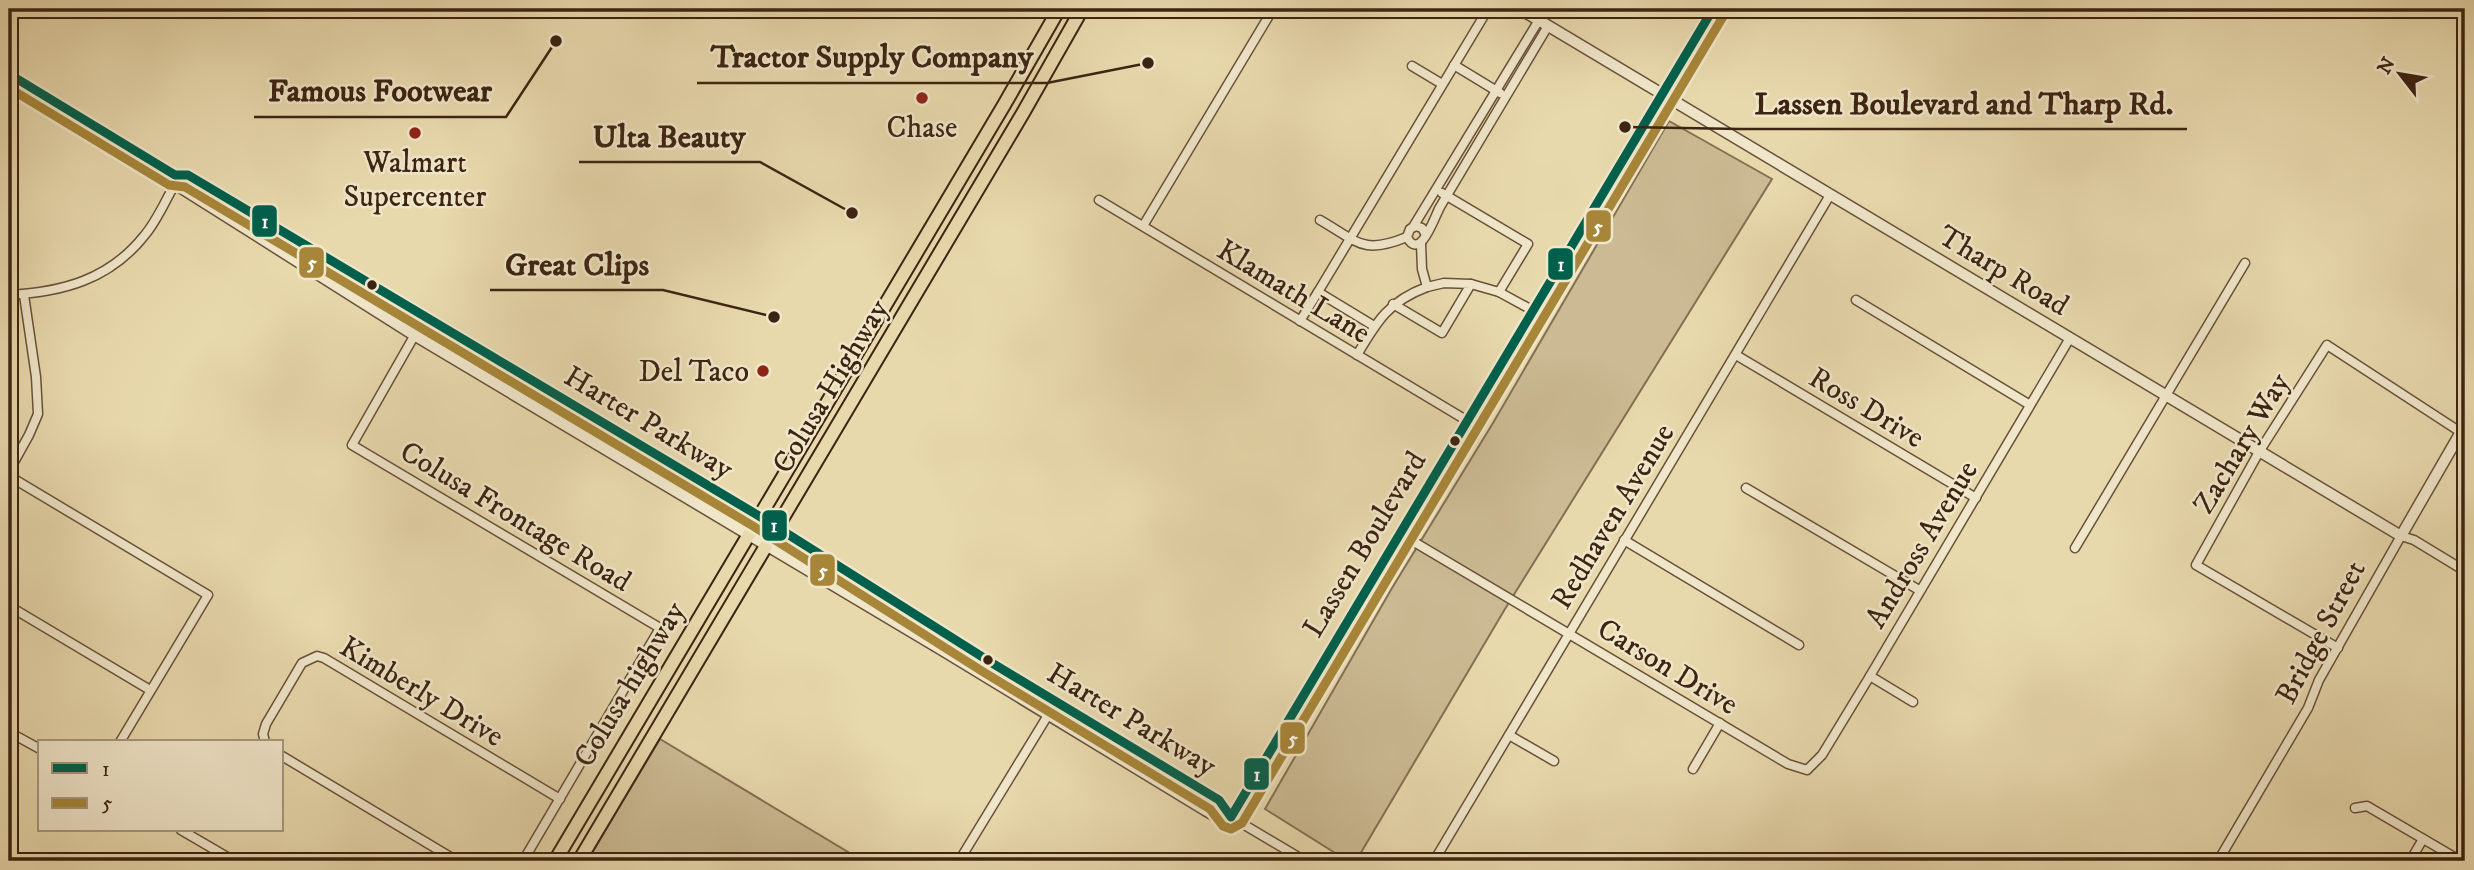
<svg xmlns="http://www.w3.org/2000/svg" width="2474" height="870" viewBox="0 0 2474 870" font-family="'IM FELL DW Pica',serif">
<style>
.green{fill:#cbba93;stroke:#846f52;stroke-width:2}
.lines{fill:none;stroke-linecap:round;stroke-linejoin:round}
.minor-casing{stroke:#675139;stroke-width:11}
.tertiary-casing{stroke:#675139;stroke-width:13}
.trunk-casing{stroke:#3c2412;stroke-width:16}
.minor{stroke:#f0e6ca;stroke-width:8}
.tertiary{stroke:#f0e6ca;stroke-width:10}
.trunk{stroke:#e8d9ad;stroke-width:12}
.bus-1-casing{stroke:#f0e6ca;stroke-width:14}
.bus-2-casing{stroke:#f0e6ca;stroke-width:14}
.bus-1{stroke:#00604c;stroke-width:9}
.bus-2{stroke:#a78639;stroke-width:9}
.poi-dot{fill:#8f2418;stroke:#f0e6ca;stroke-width:2.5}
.bus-dot{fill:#3c2412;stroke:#f0e6ca;stroke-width:2.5}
.labels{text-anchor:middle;stroke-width:5;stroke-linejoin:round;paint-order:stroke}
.poi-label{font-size:30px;fill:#3c2412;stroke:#f0e6ca}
.street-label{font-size:30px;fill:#3c2412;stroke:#f0e6ca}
.leader{fill:none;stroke:#3c2412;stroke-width:2.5}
.callout-dot{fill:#3c2412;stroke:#f0e6ca;stroke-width:2.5}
.callout-label{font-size:32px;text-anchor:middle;font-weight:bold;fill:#3c2412;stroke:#f0e6ca;stroke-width:5;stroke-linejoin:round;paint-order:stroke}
.line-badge{stroke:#f0e6ca;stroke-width:2.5}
.badge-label{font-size:19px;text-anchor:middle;font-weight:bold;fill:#fff}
</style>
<rect width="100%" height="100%" fill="#e8d9ad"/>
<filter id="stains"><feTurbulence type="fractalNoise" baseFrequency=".00286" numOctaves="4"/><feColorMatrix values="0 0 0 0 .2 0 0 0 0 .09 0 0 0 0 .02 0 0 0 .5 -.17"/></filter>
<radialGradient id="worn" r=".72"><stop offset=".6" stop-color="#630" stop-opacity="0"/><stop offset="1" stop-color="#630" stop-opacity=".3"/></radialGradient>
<g class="green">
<path d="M1669 121 1772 179 1505 609 1356 861H1348L1265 809 1392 588 1493 423Z"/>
<path d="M660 739 863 861H587Z"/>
</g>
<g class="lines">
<g class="minor-casing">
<g id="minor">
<path d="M1454 65 1500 93"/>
<path d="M1412 66 1442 84"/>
<path d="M1442 193 1528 244 1499 292 1471 284"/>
<path d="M1099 200 1466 420"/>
<path d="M1320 220C1358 242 1363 255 1407 237"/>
<path d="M1143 226 1273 9"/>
<path d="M1413 227 1539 20"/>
<path d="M1425 233 1422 228 1416 226 1410 229 1407 237C1420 262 1434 218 1440 207L1548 26"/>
<path d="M1499 292 1532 310"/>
<path d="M9 295C62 292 109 280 144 236 157 221 165 201 175 184"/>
<path d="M1856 300 2030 405"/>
<path d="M1393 304 1442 333 1471 284 1444 283 1427 287"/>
<path d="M425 317 352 445 660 628 523 861"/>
<path d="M1300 321 1318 292"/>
<path d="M1374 326 1318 292 1488 9"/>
<path d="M1357 355C1377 321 1389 301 1427 287L1422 269 1421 244"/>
<path d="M1736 355 1976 498"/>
<path d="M9 471 29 435 38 414 36 377 24 295"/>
<path d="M9 476 208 595 120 742"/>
<path d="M1746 488 1919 590"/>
<path d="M1399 533 1788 764 1807 770 1822 755 1870 676 2070 338"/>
<path d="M1624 540 1799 645"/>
<path d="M2075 548 2245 263"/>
<path d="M9 606 150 690"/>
<path d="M2338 648 2196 565 2259 452 2327 345 2465 435"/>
<path d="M1870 676 1913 702"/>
<path d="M9 732 40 749"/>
<path d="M1509 735 1554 761"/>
<path d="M265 742 263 734 266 724 302 663 317 656 324 658 560 799"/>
<path d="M282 756 457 861"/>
<path d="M1693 769 1720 723"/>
<path d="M2355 808 2367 806 2461 861"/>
<path d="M1231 817 1305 861"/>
<path d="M181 830 234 861"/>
<path d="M959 861 1056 702"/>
<path d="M1434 861 1830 195"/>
<path d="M2218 861 2308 708 2319 680 2401 536 2414 540 2465 571"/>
<path d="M2410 861 2423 839"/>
</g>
</g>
<g class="tertiary-casing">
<g id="tertiary">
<path d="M1520 9 2401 536 2465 425"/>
<path d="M9 74 175 175H188L759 516 992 663 1219 800 1231 817"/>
<path d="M175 175V184L414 335 942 650 1205 810 1212 814 1231 817"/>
<path d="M1231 817 1713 9"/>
</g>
</g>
<g class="trunk-casing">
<g id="trunk">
<path d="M555 861 1004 105 1059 9"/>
<path d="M579 861 1023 113 1082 9"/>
</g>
</g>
<use href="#minor" class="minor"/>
<use href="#tertiary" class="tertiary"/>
<use href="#trunk" class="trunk"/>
<g class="bus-1-casing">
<path id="bus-1" d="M9 74 175 175H188L759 516 992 663 1219 800 1231 817 1713 9"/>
</g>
<g class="bus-2-casing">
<path id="bus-2" d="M9 88 169 185 185 187 753 526 985 673 1210 809 1223 826 1231 829 1242 823 1724 15"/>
</g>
<use href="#bus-1" class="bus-1"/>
<use href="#bus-2" class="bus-2"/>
</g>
<g class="poi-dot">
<circle cx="922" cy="98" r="7"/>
<circle cx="415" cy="133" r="7"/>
<circle cx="763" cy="371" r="7"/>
</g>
<g class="bus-dot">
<circle cx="372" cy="285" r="6"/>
<circle cx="1455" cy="441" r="6"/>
<circle cx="988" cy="660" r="6"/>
</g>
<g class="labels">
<g class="poi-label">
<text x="922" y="137">Chase</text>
<text x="415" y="172">Walmart<tspan x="415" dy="34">Supercenter</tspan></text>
<text x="749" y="381" text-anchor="end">Del Taco</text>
</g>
<g class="street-label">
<text transform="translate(2004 270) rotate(31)" y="10">Tharp Road</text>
<text transform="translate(1294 291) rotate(31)" y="10">Klamath Lane</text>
<text transform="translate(830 386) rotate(-59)" y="10">Colusa Highway</text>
<text transform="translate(1867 407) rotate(31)" y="10">Ross Drive</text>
<text transform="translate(649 422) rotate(31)" y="10">Harter Parkway</text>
<text transform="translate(2241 443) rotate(-59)" y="10">Zachary Way</text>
<text transform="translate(516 516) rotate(31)" y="10">Colusa Frontage Road</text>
<text transform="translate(1612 516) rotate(-59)" y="10">Redhaven Avenue</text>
<text transform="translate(1364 544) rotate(-59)" y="10">Lassen Boulevard</text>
<text transform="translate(1921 544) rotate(-59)" y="10">Andross Avenue</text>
<text transform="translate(2320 632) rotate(-62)" y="10">Bridge Street</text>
<text transform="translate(1668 666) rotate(31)" y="10">Carson Drive</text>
<text transform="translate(629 684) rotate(-59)" y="10">Colusa highway</text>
<text transform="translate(422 691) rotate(31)" y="10">Kimberly Drive</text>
<text transform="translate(1132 719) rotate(31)" y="10">Harter Parkway</text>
</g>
</g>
<path class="leader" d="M1148 63L1047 83H697M556 41L506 117H254M1625 127L1740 129H2187M852 213L760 162H579M774 317L663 290H490"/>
<g class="callout-dot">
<circle cx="1148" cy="63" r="7"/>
<circle cx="556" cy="41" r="7"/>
<circle cx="1625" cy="127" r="7"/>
<circle cx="852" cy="213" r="7"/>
<circle cx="774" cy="317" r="7"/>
</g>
<g class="callout-label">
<text x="872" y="67">Tractor Supply Company</text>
<text x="380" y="101">Famous Footwear</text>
<text x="1964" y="114">Lassen Boulevard and Tharp Rd.</text>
<text x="669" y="147">Ulta Beauty</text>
<text x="577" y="275">Great Clips</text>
</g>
<g class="line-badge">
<rect x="251" y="204" width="27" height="34" rx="7" fill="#00604c"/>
<rect x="1585" y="209" width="27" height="34" rx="7" fill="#a78639"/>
<rect x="298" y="246" width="27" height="33" rx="7" fill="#a78639"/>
<rect x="1547" y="247" width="27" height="34" rx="7" fill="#00604c"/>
<rect x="761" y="509" width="27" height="33" rx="7" fill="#00604c"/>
<rect x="809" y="553" width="27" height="34" rx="7" fill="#a78639"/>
<rect x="1279" y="721" width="27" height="34" rx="7" fill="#a78639"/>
<rect x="1243" y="757" width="27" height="34" rx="7" fill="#00604c"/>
</g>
<g class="badge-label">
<text x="265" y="228">1</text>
<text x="1598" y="233">5</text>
<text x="312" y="269">5</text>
<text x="1561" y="271">1</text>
<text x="774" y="532">1</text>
<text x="823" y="577">5</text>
<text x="1293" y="745">5</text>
<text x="1257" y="781">1</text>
</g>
<rect width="2474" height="870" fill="none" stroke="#e8d9ad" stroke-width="35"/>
<rect x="10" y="10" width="2453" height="849" fill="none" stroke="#3c2412" stroke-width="3.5"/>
<rect x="18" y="18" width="2439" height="835" fill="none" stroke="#3c2412" stroke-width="2"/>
<rect x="38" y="740" width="245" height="91" fill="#f0e6ca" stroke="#a89880" stroke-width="2"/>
<rect x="52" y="763" width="35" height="10" fill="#00604c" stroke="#a89880" stroke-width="2"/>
<text x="102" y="776" font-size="21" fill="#3c2412">1</text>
<rect x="52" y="798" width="35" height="10" fill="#a78639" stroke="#a89880" stroke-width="2"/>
<text x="102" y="810" font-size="21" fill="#3c2412">5</text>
<g transform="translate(2400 74) rotate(301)" stroke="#f0e6ca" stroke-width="5" paint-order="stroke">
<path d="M0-5L12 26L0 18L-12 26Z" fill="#3c2412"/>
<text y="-10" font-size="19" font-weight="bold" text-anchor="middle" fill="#3c2412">N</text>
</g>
<rect width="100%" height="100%" filter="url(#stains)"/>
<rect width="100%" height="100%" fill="url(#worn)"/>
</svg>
